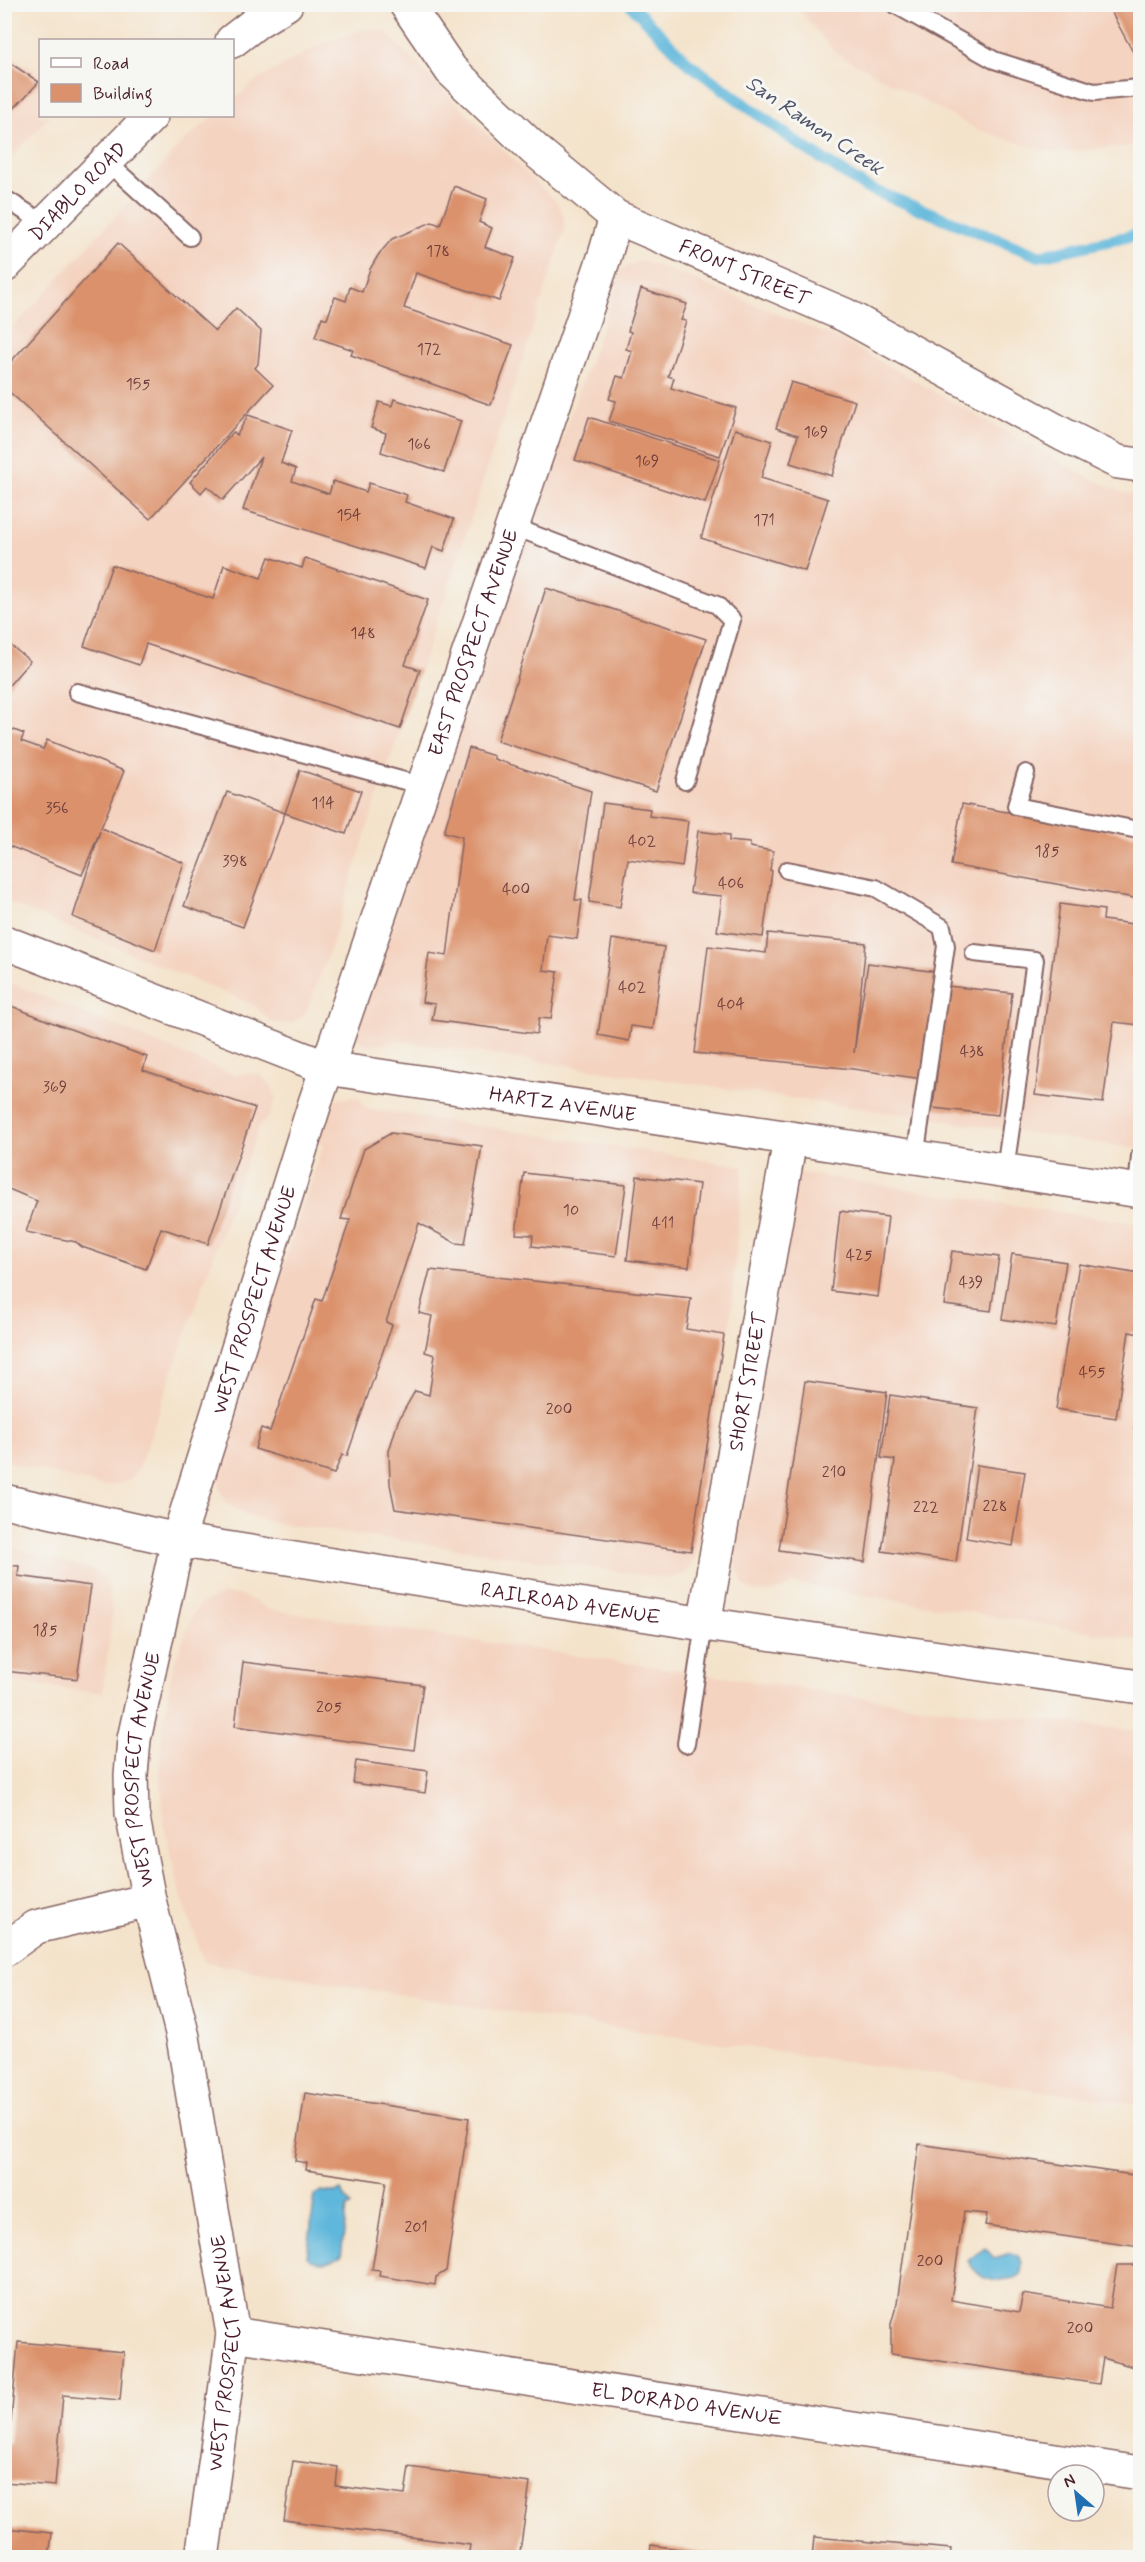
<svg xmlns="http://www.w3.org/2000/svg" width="1145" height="2562" viewBox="0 0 1145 2562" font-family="Mynerve,sans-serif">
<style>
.built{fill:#f4d3c0}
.water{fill:#5eb7db;stroke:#546b83;stroke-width:1.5}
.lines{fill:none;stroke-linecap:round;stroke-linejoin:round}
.stream{stroke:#5eb7db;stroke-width:12}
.building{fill:#db926c}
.service-casing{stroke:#866463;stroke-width:20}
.minor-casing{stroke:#866463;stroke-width:36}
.tertiary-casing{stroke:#866463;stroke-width:36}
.secondary-casing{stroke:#866463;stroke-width:36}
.service{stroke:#fff;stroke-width:16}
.minor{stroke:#fff;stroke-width:33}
.tertiary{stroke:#fff;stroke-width:33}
.secondary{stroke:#fff;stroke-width:33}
.labels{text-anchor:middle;stroke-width:6;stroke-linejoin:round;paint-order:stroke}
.number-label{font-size:16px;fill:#6e3c3b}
.street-label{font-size:20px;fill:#4a1f2b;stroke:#f6f6f2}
.water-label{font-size:21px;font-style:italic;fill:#515469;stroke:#f6f6f2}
</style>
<rect width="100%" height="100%" fill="#f6f6f2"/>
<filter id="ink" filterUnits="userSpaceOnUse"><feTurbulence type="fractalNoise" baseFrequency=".0167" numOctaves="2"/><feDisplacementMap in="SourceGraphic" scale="12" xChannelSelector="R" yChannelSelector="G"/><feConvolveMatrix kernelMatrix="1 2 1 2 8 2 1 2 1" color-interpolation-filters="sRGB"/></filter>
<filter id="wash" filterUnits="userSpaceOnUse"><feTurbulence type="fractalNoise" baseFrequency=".008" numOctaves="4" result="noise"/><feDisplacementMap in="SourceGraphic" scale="24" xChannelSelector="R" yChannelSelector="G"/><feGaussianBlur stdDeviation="1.35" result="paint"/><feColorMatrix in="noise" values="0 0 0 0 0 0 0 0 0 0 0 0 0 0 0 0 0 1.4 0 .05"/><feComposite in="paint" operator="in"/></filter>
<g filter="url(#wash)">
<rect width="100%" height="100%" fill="#f4e3cb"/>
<g class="built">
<path d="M795 5H1140V145L1052 153 978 130 836 53Z"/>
<path d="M364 29 385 32 558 204 564 216V232L463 543 368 826 332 944 306 1013 291 1023H271L256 1006 5 901 4 338 185 140 214 116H232L233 100 253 83 319 45Z"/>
<path d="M5 52 40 74V116H49L5 165Z"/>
<path d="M640 261 675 272 842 340 1083 475 1121 492 1140 495V1149L399 1041 379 1045 365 1044 357 1038 352 1025 458 735 622 269Z"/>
<path d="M4 980 234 1075 248 1073 260 1075 271 1085 276 1100 269 1116 259 1126 139 1468 129 1480 106 1487 5 1461Z"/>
<path d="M353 1097 360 1099 366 1109 743 1166 730 1326 695 1557 686 1573 672 1579 270 1522 246 1515 226 1502 219 1488 218 1459 323 1146 318 1138 324 1108 337 1099Z"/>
<path d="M793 1172 1140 1224V1640L792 1583 782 1590 768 1593 753 1591 744 1586 734 1561Z"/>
<path d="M4 1545 92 1570 104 1579 110 1592 112 1616 103 1693 5 1681Z"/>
<path d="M224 1594 240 1595 255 1601 267 1609 470 1640 928 1707 1140 1731V2105L463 2005 204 1962 179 1889 164 1826 160 1765 162 1732 173 1666 193 1615 201 1604Z"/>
</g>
<g class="water">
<path d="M321 2191 336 2193 341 2191 351 2206 347 2208 341 2256C330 2262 317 2265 307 2257L315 2195Z"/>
<path d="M985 2248 994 2258 1008 2254 1018 2256 1022 2263 1021 2274C1016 2279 1015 2278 1008 2279 986 2282 980 2279 968 2261Z"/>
</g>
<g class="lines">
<path class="stream" d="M630 4 688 63 799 144 867 188 1039 256 1140 234"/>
</g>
<g id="blocks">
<g class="building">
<path d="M1107 4H1140V65Z"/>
<path d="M4 59 39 82 4 119Z"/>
<path d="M454 186 487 199 479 222 492 228 485 247 515 258 499 301 416 273 404 308 513 345 491 405 351 355 353 350 315 337 322 317 327 319 335 297 346 301 350 287 362 292 370 269 379 254 392 239 432 222 440 225Z"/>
<path d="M118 243 215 331 236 308 261 331 258 364 255 368 273 385 150 519 5 388V368Z"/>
<path d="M641 289 687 304 681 320 686 321 668 376 674 378 671 388 736 408 720 456 609 421 616 401 609 399 617 376 624 378 632 351 626 349 631 332 628 331Z"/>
<path d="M791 382 855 401 832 476 790 463 798 435 776 428Z"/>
<path d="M394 399 461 421 444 472 381 452 386 433 371 428 379 402 392 406Z"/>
<path d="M248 415 292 430 281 463 296 469 292 481 329 494 333 481 366 492 369 483 407 495 405 502 454 519 444 551 433 547 426 568 243 510 261 457 223 500 207 486 201 493 190 482 233 432 237 435Z"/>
<path d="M589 417 720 460 705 503 575 460Z"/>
<path d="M735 429 772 441 761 478 828 499 805 571 701 538Z"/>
<path d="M269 557 302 568 305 558 428 600 405 665 420 670 400 729 146 644 139 665 84 646 112 565 213 599 224 565 261 578Z"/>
<path d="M546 588 706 639 656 791 497 741Z"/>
<path d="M4 640 30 661 4 691Z"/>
<path d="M4 726 24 734 21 741 43 749 47 740 124 771 101 828 184 863 155 950 73 917 100 831 82 875 4 844Z"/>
<path d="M469 748 494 756V759L591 791 575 900H582L577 939 547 935 543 970 558 972 551 1019 539 1018 537 1034 432 1020 435 1004 422 1002 429 953 447 956 462 837 444 832Z"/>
<path d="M300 770 361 791 346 834 285 813Z"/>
<path d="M227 792 285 813 243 927 184 906Z"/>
<path d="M603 803 650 809 649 816 688 821 682 867 628 859 620 907 589 902Z"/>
<path d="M962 804 1140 836V899L951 865Z"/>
<path d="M698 831 729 835V841L750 843V847L773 851 770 870 772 871 763 937 717 931 722 896 690 893Z"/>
<path d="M1060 904 1104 910 1103 920 1140 925V1025L1114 1022 1103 1103 1035 1095Z"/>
<path d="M768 933 866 943 854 1053 868 963 937 972 922 1079 853 1069 695 1053 708 946 766 953Z"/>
<path d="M612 939 664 947 653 1029 631 1026 629 1041 598 1035Z"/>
<path d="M947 986 1012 993 998 1115 933 1108Z"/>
<path d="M4 1003 51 1022 147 1057 143 1070 255 1108 208 1244 161 1228 146 1269 82 1247 76 1242 26 1232 37 1201 4 1187Z"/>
<path d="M391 1133 482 1146 465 1244 456 1243 419 1223 386 1322 392 1325 347 1456 342 1455 334 1474 255 1449 261 1428 270 1431 316 1299 322 1301 350 1220 341 1219 364 1149Z"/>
<path d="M524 1173 626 1185 616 1256 532 1246 533 1235 516 1234Z"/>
<path d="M637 1176 699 1184 689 1267 627 1260Z"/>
<path d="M840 1211 888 1217 878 1297 831 1291Z"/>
<path d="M952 1251 999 1257 991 1311 944 1305Z"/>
<path d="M1012 1254 1066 1262 1056 1327 1002 1319Z"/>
<path d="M1079 1264 1140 1274V1334L1129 1332 1116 1418 1056 1409Z"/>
<path d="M430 1270 691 1298 686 1329 724 1335 691 1551 395 1509 390 1484 389 1451 398 1421 415 1391 429 1395 435 1355 425 1352 432 1316 419 1313Z"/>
<path d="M805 1381 887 1392 865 1562 779 1550Z"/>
<path d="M890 1395 978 1408 956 1562 882 1551 895 1460 881 1458Z"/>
<path d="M1139 1396H1140V1431L1134 1430Z"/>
<path d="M977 1465 1025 1472 1013 1546 966 1538Z"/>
<path d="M4 1565 19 1566 18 1576 91 1586 77 1679 4 1671Z"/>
<path d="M243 1662 423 1685 414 1750 235 1726Z"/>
<path d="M356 1761 428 1771 425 1793 353 1783Z"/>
<path d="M305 2093 469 2118 446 2271 436 2277 435 2285 379 2276 380 2271 372 2270 386 2182 306 2170 307 2163 295 2161Z"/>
<path d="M919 2144 1140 2176V2247L985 2225 987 2214 964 2212 951 2300 1019 2312 1023 2294 1110 2308 1117 2265H1140V2369L1103 2358 1099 2384 891 2354V2324L897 2303Z"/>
<path d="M18 2342 124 2352 120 2400 63 2395 55 2486 4 2482V2444H9Z"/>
<path d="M293 2461 338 2467 336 2486 405 2495 409 2467 530 2483 519 2558H468L470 2545 284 2520Z"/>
<path d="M4 2528 52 2533 49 2558H4Z"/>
<path d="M814 2537 951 2549 950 2558H812Z"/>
<path d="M651 2545 728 2556V2558H649Z"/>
</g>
</g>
</g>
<g filter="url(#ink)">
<use href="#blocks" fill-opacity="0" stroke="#866463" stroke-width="1.5"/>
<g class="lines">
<g class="service-casing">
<g id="service">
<path d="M894 4 994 60 1094 92 1140 88"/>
<path d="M106 161 190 237"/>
<path d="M4 198 45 224"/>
<path d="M512 526 717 605 732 620 685 781"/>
<path d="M77 692 423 786"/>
<path d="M1026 773 1016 806 1133 829"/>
<path d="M787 870 876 888 942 927 946 946 915 1158"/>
<path d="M974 953 1035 960 1005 1170"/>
<path d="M1137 1190 1140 1156"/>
<path d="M686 1744 704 1624"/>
</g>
</g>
<g class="minor-casing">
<g id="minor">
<path id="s1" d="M406 4 451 70 535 150 616 217 845 315 1064 435 1118 462 1140 465"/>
<path id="s2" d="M704 1624 790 1140"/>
<path d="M4 1950 36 1927 149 1900"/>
<path id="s3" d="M233 2334 1140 2473"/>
<path id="s4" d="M202 2558 233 2334 183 2037 149 1900 132 1813 131 1775 134 1739 178 1540 315 1103 605 255 616 217"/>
</g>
</g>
<g class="tertiary-casing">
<g id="tertiary">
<path d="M232 41 258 21 286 4"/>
<path id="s5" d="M4 266 151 116"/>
<path id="s6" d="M4 942 327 1068 1140 1191"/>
</g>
</g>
<g class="secondary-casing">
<g id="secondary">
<path id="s7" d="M4 1501 178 1540 219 1547 704 1624 1140 1687"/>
</g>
</g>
<use href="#service" class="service"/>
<use href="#minor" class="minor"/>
<use href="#tertiary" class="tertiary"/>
<use href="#secondary" class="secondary"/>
</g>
</g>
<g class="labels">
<g class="number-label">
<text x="438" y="256">178</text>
<text x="429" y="354">172</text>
<text x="138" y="389">155</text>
<text x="816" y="437">169</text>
<text x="419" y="449">166</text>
<text x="647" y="466">169</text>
<text x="349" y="520">154</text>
<text x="764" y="525">171</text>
<text x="363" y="638">148</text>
<text x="323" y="808">114</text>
<text x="57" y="813">356</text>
<text x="642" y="846">402</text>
<text x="1047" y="856">185</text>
<text x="235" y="866">398</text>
<text x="731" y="888">406</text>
<text x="516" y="894">400</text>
<text x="632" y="992">402</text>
<text x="731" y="1009">404</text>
<text x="972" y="1056">438</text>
<text x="55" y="1092">369</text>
<text x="571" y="1215">10</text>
<text x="663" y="1228">411</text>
<text x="859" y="1260">425</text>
<text x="971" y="1287">439</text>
<text x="1092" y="1377">455</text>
<text x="559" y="1414">200</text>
<text x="834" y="1477">210</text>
<text x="995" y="1511">228</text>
<text x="926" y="1512">222</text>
<text x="45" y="1635">185</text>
<text x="329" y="1712">205</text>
<text x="416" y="2232">201</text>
<text x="930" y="2266">200</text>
<text x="1080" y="2333">200</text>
</g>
<g class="street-label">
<text dy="7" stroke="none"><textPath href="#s5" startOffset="105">DIABLO ROAD</textPath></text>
<text dy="7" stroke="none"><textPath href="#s1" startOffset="441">FRONT STREET</textPath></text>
<text dy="7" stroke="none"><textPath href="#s4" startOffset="1980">EAST PROSPECT AVENUE</textPath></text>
<text dy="7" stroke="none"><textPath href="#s6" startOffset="585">HARTZ AVENUE</textPath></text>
<text dy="7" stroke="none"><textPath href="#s4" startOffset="1287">WEST PROSPECT AVENUE</textPath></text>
<text dy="7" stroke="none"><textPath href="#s2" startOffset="246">SHORT STREET</textPath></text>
<text dy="7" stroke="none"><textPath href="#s7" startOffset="576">RAILROAD AVENUE</textPath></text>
<text dy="7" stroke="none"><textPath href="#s4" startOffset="801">WEST PROSPECT AVENUE</textPath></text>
<text dy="7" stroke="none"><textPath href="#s4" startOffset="207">WEST PROSPECT AVENUE</textPath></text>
<text dy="7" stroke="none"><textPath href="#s3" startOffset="459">EL DORADO AVENUE</textPath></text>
</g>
<g class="water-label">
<text transform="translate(815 125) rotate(34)" y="7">San Ramon Creek</text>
</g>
</g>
<rect width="1145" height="2562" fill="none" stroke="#f6f6f2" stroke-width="24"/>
<rect x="39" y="39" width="195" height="78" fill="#f6f6f2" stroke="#b1a0a2" stroke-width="1.5"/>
<rect x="51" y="58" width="30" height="9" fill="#ffffff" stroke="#b1a0a2" stroke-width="1.5"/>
<text x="93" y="69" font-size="18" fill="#4a1f2b">Road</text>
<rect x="51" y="84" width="30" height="18" fill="#db926c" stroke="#b1a0a2" stroke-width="1.5"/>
<text x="93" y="99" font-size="18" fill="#4a1f2b">Building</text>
<g transform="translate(1076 2493) rotate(331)"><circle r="28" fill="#f6f6f2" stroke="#b1a0a2" stroke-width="1.5"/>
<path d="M0-4.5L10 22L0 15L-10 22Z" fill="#1f6fb2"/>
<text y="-9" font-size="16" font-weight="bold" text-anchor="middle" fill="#4a1f2b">N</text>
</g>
</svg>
